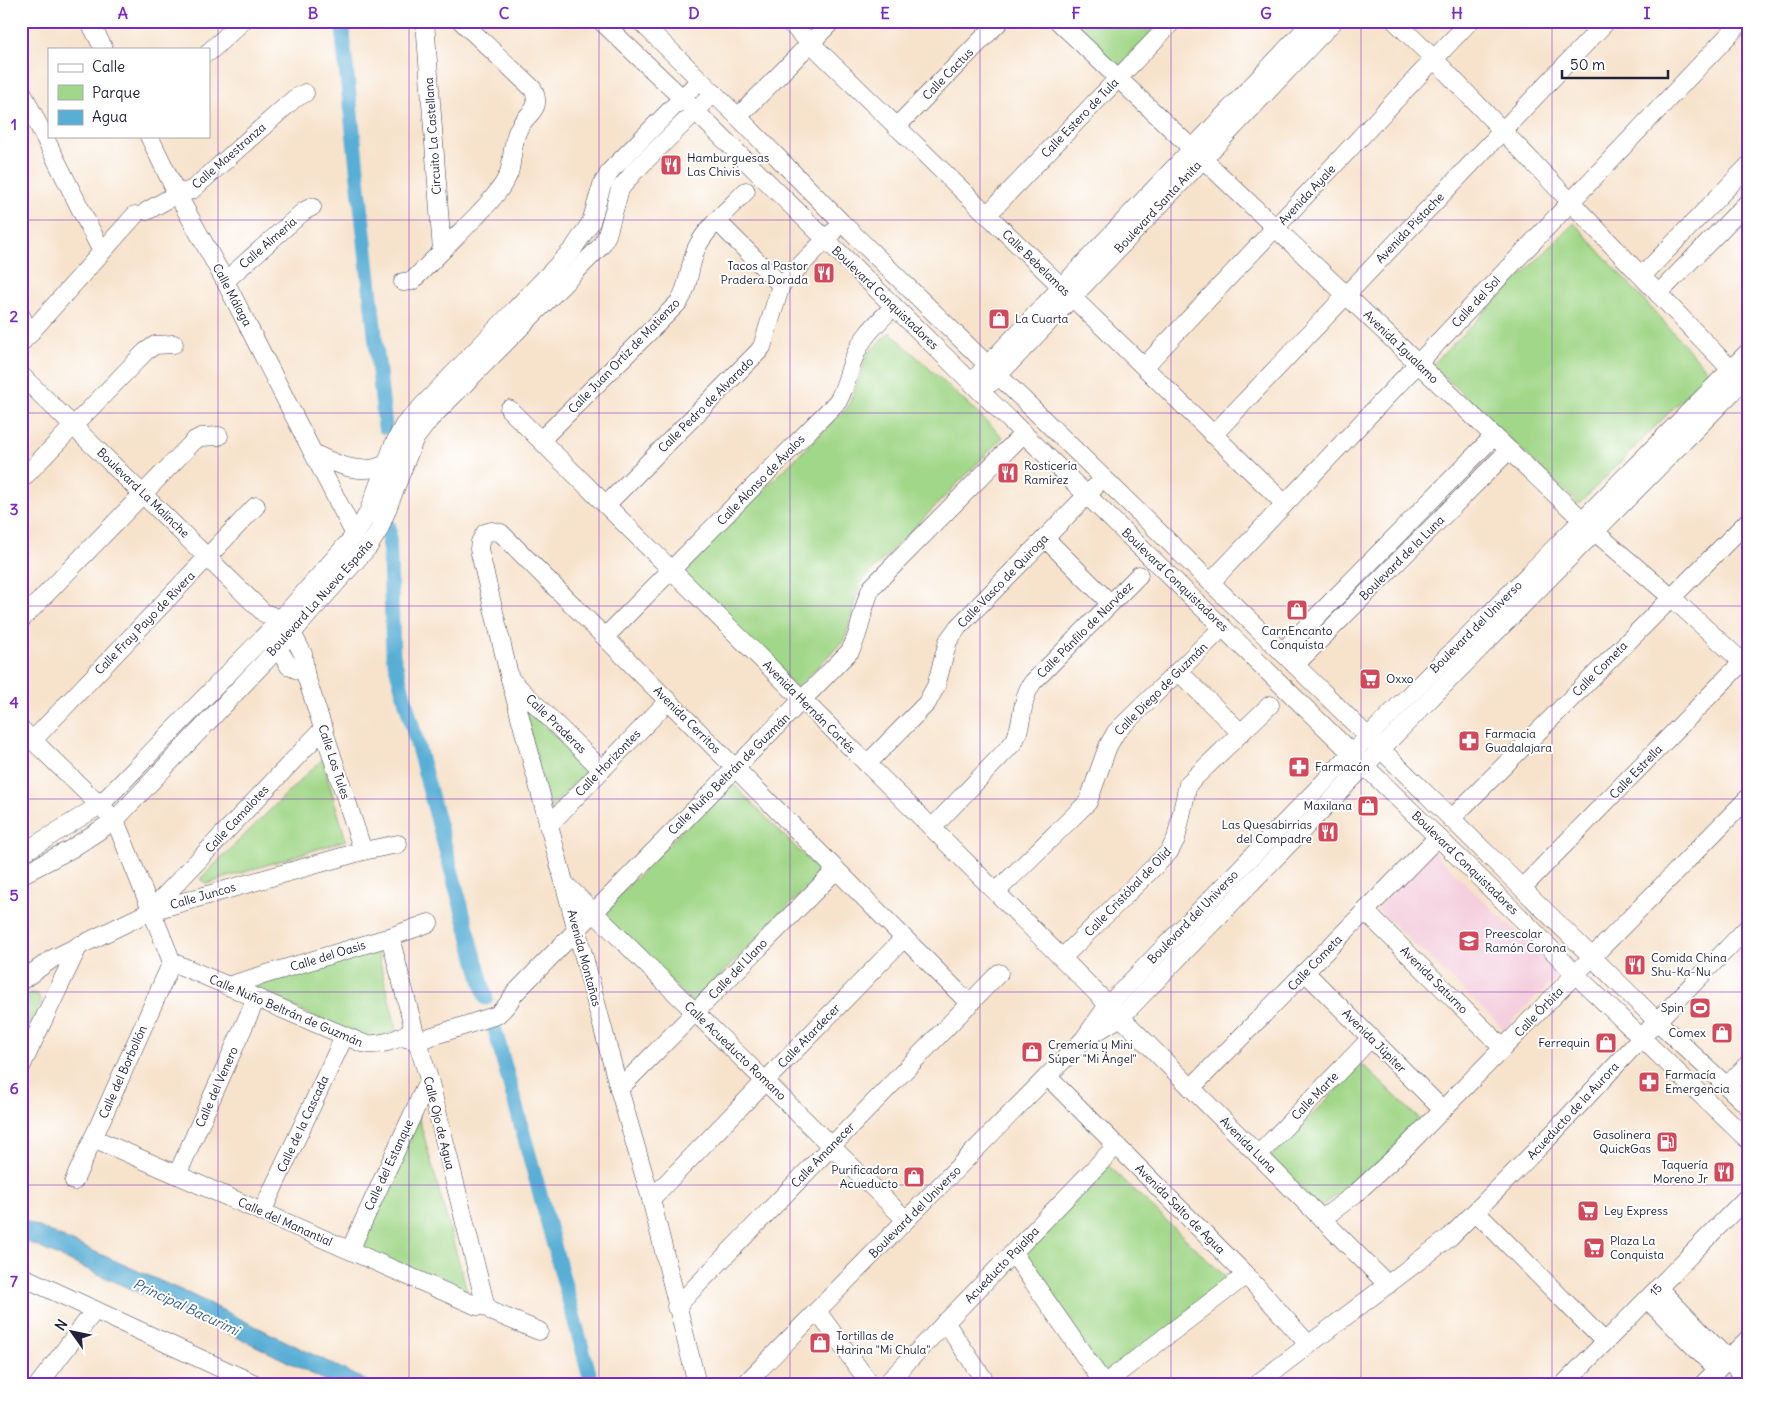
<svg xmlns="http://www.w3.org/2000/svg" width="1770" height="1405" viewBox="0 0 1770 1405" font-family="Delius,sans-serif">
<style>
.built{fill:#f4cfde}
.green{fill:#a1d788;stroke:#627c62}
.water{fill:#59aed5;stroke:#3e6888}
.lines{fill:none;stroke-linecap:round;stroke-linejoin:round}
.canal{stroke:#59aed5;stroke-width:15}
.minor-casing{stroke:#423f51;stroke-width:19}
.minor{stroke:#fff;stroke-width:18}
.grid{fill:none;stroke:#7b2cbf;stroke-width:1;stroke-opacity:0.55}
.labels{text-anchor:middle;stroke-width:4;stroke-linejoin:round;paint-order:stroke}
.street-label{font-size:12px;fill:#22223b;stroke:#fff}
.poi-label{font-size:12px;fill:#22223b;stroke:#fff;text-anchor:start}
.water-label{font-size:14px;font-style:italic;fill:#3b6180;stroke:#fff}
.neatline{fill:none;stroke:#7b2cbf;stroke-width:2}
.grid-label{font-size:16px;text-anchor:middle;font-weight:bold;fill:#7b2cbf}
</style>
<rect width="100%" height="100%" fill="#fff"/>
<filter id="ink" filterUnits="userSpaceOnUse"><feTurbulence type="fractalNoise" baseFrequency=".02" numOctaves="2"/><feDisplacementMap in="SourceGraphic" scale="10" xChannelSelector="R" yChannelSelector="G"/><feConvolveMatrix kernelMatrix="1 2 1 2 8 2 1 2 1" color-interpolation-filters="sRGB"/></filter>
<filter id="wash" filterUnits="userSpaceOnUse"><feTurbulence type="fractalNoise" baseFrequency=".0096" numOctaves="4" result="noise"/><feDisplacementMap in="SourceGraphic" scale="20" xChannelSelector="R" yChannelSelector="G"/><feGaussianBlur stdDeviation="1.12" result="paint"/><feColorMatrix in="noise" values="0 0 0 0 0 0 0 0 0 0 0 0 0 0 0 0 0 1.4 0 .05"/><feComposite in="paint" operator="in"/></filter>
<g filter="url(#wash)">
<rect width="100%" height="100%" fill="#f7e3cc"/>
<path class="built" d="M1432 851 1560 974 1504 1029 1377 909Z"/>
<g class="green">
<path d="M1069 21H1163L1119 68Z"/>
<path d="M1574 223 1709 372 1579 504 1432 365Z"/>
<path d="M890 332 1003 437 860 583 845 639 797 688 681 571 848 407 868 353Z"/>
<path d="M528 710 588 768 550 809 525 713Z"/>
<path d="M322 759 346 840 206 884 200 879Z"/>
<path d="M730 781 821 873 693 1003 601 914Z"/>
<path d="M377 951 397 1031 365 1041 251 986Z"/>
<path d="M30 993 38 994 41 1003 21 1043V1000Z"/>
<path d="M1362 1064 1422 1122 1379 1163 1312 1214 1263 1165Z"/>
<path d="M418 1115 469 1298 355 1249Z"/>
<path d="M1109 1166 1233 1284 1101 1378 1016 1260Z"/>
</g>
<path class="water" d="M21 1219 192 1295 373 1384H332L256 1346 21 1239Z"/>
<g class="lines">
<g class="canal">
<path d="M343 21 344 48 385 427"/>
<path d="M389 527 393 655 486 998"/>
<path d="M495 1030 592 1384"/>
</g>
</g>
</g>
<g filter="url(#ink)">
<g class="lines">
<g class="minor-casing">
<g id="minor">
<path d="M89 21 104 49"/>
<path d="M425 21 442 251C461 230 499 198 509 173 513 159 512 140 519 128 527 112 543 111 533 89L461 21"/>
<path d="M601 21 682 98 982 393 1528 925 1575 974 1749 1141"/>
<path d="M640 21 738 117 842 223 1282 652 1657 1021 1749 1107"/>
<path d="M788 21 1285 504"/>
<path d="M1058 21 1595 532 1671 597 1749 668"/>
<path d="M1395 21 1434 59 1738 377"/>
<path d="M209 52 243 21"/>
<path d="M21 90 102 252"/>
<path d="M738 117 832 21"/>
<path d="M896 127 1000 21"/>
<path d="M149 136 177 194 225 281 355 535"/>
<path d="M147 211 177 194 192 190 294 99 305 93"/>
<path d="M987 215 1173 21"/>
<path d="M717 221 781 285"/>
<path d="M1642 276 1749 165"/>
<path d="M225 281 304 211 312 207"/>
<path d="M403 282 412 281 442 251"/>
<path d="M1658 294 1749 201"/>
<path d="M21 316 30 334"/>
<path d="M21 343 135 215"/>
<path d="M1144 367 1470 21"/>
<path d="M980 373 1313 21"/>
<path d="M21 375 264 613 281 619 292 633 303 654 305 673 363 851"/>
<path d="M991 383 1334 21"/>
<path d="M509 409 932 828 1388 1285"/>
<path d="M1213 435 1607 21"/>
<path d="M541 440 679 302C690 285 689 264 697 247 708 226 730 208 746 191"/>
<path d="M315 454C338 465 361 476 386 464L393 470"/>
<path d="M21 480 145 352 155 345 174 344"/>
<path d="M606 505 758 352 762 347 781 285 833 232"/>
<path d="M1045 538 1110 603"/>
<path d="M1211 582 1742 21"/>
<path d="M21 620 195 440 201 437 219 436"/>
<path d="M605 637 838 401C847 385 849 367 857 351 865 333 881 320 894 306"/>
<path d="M272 639 289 666 305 673"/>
<path d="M1282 652 1494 436"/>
<path d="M1295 665 1509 450"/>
<path d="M1179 672 1241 733"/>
<path d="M510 679 602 770"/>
<path d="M21 729 115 820 172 962"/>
<path d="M33 740 256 506"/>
<path d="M867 764 927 703 936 686 948 641 958 627 1095 487"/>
<path d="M1451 819 1749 520"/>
<path d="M548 826 668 701"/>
<path d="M932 828 1014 742C1024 724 1020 698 1033 682L1139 575"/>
<path d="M21 854 100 805 281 619 355 535 368 513 393 446 404 425 573 249 591 222 602 185 611 170 700 80"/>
<path d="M21 875 71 849 115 820 292 633 369 546 379 530 414 440 429 420 601 246 607 235 620 189 634 172 714 93"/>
<path d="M564 883 906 1220"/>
<path d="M1523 887 1749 655"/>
<path d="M996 892 1088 802 1108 746 1116 732 1223 627"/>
<path d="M151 910 324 728"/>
<path d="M1365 911 1503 1048"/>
<path d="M1062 958 1169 852 1176 839 1188 784 1270 705"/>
<path d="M172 962 362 1043C378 1047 399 1040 412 1030"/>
<path d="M1305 972 1443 1110"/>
<path d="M21 981 52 959 151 911 363 851 398 844"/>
<path d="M227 986 390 937 429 923"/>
<path d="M1089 1036 1121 1017 1381 749 1749 375"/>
<path d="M402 1037 417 1041 497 1015C504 1009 510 1002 514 994L850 651C862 631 861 608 872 587L1024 433"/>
<path d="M21 1067 79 945"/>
<path d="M1048 1077 1246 1275 1309 1345"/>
<path d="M1727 1086 1749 1063"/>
<path d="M1191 1088 1438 837"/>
<path d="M619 1089 836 870"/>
<path d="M93 1138 477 1306H481L484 1299 429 1079 417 1041 390 937"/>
<path d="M1258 1155 1371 1038"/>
<path d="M177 1175 256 999"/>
<path d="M74 1181 172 962"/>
<path d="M651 1199 904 938"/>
<path d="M262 1212 344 1037"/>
<path d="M1476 1212 1605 1342"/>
<path d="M1322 1219 1355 1194 1406 1147 1749 797"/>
<path d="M350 1250 429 1079"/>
<path d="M1013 1253 1104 1384"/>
<path d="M21 1276 255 1384"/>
<path d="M1658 1288 1749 1381"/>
<path d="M1647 1299 1717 1370"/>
<path d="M483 1303 493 1312 539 1331"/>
<path d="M676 1307 999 973"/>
<path d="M817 1311 870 1384"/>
<path d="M945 1322 987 1384"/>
<path d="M39 1384 95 1310"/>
<path d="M697 1384 651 1199 619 1089 510 679 479 549 480 542 485 533 492 531 501 533 970 1004"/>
<path d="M745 1384 1084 1039 1108 1005 1352 753 1749 351"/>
<path d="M886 1384 1117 1145"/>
<path d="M1104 1384 1246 1275"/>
<path d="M1257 1384 1450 1237 1554 1132 1657 1021 1749 926"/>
<path d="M1564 1384 1749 1195"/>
<path d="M1703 1384 1749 1338"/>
</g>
</g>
<use href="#minor" class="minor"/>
</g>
</g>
<path class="grid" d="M218 21V1384M409 21V1384M599 21V1384M790 21V1384M980 21V1384M1171 21V1384M1361 21V1384M1552 21V1384M21 220H1749M21 413H1749M21 606H1749M21 799H1749M21 992H1749M21 1185H1749"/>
<defs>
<g id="restaurant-square" transform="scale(1.125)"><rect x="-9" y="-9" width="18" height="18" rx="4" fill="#d1495b" stroke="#fff"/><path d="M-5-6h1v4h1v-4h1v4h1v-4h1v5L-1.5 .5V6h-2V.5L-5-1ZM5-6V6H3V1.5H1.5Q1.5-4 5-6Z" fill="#fff"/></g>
<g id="shop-square" transform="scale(1.125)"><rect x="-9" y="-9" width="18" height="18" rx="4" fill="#d1495b" stroke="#fff"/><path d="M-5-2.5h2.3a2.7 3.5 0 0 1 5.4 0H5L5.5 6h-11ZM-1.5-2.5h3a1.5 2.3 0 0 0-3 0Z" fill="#fff"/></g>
<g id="supermarket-square" transform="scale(1.125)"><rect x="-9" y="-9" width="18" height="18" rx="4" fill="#d1495b" stroke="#fff"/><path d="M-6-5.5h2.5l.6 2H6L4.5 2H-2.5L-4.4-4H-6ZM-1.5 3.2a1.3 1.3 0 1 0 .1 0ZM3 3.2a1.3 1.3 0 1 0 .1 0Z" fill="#fff"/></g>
<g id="pharmacy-square" transform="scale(1.125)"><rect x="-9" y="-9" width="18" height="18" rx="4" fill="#d1495b" stroke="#fff"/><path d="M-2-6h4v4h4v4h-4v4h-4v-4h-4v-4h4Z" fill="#fff"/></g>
<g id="school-square" transform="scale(1.125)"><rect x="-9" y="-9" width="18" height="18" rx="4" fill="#d1495b" stroke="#fff"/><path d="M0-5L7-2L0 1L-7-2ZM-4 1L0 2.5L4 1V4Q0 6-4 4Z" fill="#fff"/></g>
<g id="stadium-square" transform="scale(1.125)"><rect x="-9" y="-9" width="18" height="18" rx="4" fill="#d1495b" stroke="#fff"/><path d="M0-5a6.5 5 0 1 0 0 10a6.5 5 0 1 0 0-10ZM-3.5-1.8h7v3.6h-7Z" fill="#fff"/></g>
<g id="fuel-square" transform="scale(1.125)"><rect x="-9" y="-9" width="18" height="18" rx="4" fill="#d1495b" stroke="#fff"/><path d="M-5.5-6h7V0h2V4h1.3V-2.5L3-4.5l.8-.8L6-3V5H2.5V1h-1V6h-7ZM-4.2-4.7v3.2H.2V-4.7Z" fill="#fff"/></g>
</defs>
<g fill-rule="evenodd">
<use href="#restaurant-square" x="671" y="165"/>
<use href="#restaurant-square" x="824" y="273"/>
<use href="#shop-square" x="999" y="319"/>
<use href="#restaurant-square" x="1008" y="473"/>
<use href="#shop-square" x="1297" y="610"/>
<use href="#supermarket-square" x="1370" y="679"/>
<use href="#pharmacy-square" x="1469" y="741"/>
<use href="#pharmacy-square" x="1299" y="767"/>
<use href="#shop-square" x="1368" y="806"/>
<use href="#restaurant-square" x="1328" y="832"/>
<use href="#school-square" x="1469" y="941"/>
<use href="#restaurant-square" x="1635" y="965"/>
<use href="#stadium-square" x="1700" y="1008"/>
<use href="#shop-square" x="1722" y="1033"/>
<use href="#shop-square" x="1606" y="1043"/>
<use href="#shop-square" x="1032" y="1052"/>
<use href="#pharmacy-square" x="1649" y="1082"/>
<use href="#fuel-square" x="1667" y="1142"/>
<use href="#restaurant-square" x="1724" y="1172"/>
<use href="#shop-square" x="914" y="1177"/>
<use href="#supermarket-square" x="1588" y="1211"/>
<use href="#supermarket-square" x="1594" y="1248"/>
<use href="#shop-square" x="820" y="1343"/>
</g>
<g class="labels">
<g class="street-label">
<text transform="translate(948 74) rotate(-46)" y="4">Calle Cactus</text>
<text transform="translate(1080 118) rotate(-46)" y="4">Calle Estero de Tula</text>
<text transform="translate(433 136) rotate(-94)" y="4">Circuito La Castellana</text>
<text transform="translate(229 156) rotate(-41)" y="4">Calle Maestranza</text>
<text transform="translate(1307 195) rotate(-47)" y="4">Avenida Ayale</text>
<text transform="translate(1158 207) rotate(-47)" y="4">Boulevard Santa Anita</text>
<text transform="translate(1410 228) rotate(-46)" y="4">Avenida Pistache</text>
<text transform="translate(268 243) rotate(-41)" y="4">Calle Almería</text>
<text transform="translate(1036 263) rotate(44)" y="4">Calle Bebelamas</text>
<text transform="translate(232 295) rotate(62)" y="4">Calle Málaga</text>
<text transform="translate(885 298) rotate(44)" y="4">Boulevard Conquistadores</text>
<text transform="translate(1476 302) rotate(-47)" y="4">Calle del Sol</text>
<text transform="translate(1401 347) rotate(44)" y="4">Avenida Igualamo</text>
<text transform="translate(624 356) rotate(-46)" y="4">Calle Juan Ortiz de Matienzo</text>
<text transform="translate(706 405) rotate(-45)" y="4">Calle Pedro de Alvarado</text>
<text transform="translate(761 480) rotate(-46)" y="4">Calle Alonso de Ávalos</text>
<text transform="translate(143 493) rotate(44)" y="4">Boulevard La Malinche</text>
<text transform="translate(1402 558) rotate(-45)" y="4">Boulevard de la Luna</text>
<text transform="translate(1175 580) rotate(44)" y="4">Boulevard Conquistadores</text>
<text transform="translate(1003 581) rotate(-46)" y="4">Calle Vasco de Quiroga</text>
<text transform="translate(320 598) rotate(-48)" y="4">Boulevard La Nueva España</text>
<text transform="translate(145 623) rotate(-46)" y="4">Calle Fray Payo de Rivera</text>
<text transform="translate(1476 627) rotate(-45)" y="4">Boulevard del Universo</text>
<text transform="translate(1085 630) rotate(-45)" y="4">Calle Pánfilo de Narváez</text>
<text transform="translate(1600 669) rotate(-45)" y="4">Calle Cometa</text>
<text transform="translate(1161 689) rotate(-45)" y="4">Calle Diego de Guzmán</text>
<text transform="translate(809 707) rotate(45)" y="4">Avenida Hernán Cortés</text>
<text transform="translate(687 720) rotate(45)" y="4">Avenida Cerritos</text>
<text transform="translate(556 724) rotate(44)" y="4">Calle Praderas</text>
<text transform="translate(334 762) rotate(72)" y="4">Calle Los Tules</text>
<text transform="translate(608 763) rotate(-46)" y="4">Calle Horizontes</text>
<text transform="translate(1636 772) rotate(-46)" y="4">Calle Estrella</text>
<text transform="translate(729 774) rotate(-45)" y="4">Calle Nuño Beltrán de Guzmán</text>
<text transform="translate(237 819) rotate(-47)" y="4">Calle Camalotes</text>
<text transform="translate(1465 863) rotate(44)" y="4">Boulevard Conquistadores</text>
<text transform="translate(1128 892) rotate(-46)" y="4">Calle Cristóbal de Olid</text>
<text transform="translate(203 896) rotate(-16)" y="4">Calle Juncos</text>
<text transform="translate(1193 917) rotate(-46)" y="4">Boulevard del Universo</text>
<text transform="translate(328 956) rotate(-17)" y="4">Calle del Oasis</text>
<text transform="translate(584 958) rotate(75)" y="4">Avenida Montañas</text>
<text transform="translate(1315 963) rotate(-46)" y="4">Calle Cometa</text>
<text transform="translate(738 969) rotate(-46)" y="4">Calle del Llano</text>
<text transform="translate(1434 980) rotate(45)" y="4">Avenida Saturno</text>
<text transform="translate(286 1011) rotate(23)" y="4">Calle Nuño Beltrán de Guzmán</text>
<text transform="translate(1539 1012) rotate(-46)" y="4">Calle Órbita</text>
<text transform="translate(809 1036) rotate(-46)" y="4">Calle Atardecer</text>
<text transform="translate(1374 1041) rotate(45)" y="4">Avenida Júpiter</text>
<text transform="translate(735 1051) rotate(44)" y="4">Calle Acueducto Romano</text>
<text transform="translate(123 1072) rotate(-66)" y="4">Calle del Borbollón</text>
<text transform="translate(217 1087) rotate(-66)" y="4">Calle del Venero</text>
<text transform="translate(1315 1096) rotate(-46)" y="4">Calle Marte</text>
<text transform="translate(1573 1111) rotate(-47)" y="4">Acueducto de la Aurora</text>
<text transform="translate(439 1123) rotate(76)" y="4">Calle Ojo de Agua</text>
<text transform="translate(303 1124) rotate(-65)" y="4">Calle de la Cascada</text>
<text transform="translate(1248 1145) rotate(45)" y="4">Avenida Luna</text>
<text transform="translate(823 1155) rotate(-46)" y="4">Calle Amanecer</text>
<text transform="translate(389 1165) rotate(-65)" y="4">Calle del Estanque</text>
<text transform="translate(1180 1209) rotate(45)" y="4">Avenida Salto de Agua</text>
<text transform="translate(915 1212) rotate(-45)" y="4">Boulevard del Universo</text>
<text transform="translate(285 1222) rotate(24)" y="4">Calle del Manantial</text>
<text transform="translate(1002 1265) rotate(-46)" y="4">Acueducto Pajalpa</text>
<text transform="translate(1656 1290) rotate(-45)" y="4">15</text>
</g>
<g class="poi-label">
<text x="687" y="162">Hamburguesas<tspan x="687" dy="14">Las Chivis</tspan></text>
<text x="808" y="270" text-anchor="end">Tacos al Pastor<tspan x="808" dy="14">Pradera Dorada</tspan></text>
<text x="1015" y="323">La Cuarta</text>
<text x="1024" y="470">Rosticería<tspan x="1024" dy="14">Ramírez</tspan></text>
<text x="1297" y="635" text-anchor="middle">CarnEncanto<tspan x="1297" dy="14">Conquista</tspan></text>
<text x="1386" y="683">Oxxo</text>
<text x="1485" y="738">Farmacia<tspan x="1485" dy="14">Guadalajara</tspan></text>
<text x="1315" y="771">Farmacón</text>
<text x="1352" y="810" text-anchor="end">Maxilana</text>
<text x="1312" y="829" text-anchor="end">Las Quesabirrias<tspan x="1312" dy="14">del Compadre</tspan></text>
<text x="1485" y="938">Preescolar<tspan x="1485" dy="14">Ramón Corona</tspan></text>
<text x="1651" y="962">Comida China<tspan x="1651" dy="14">Shu-Ka-Nu</tspan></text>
<text x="1684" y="1012" text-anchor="end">Spin</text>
<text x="1706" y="1037" text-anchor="end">Comex</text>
<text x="1590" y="1047" text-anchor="end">Ferrequin</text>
<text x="1048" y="1049">Cremería y Mini<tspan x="1048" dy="14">Súper "Mi Ángel"</tspan></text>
<text x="1665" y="1079">Farmacía<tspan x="1665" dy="14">Emergencia</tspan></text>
<text x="1651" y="1139" text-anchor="end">Gasolinera<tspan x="1651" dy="14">QuickGas</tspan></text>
<text x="1708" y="1169" text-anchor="end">Taquería<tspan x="1708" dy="14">Moreno Jr</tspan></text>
<text x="898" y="1174" text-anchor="end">Purificadora<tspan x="898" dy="14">Acueducto</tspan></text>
<text x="1604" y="1215">Ley Express</text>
<text x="1610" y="1245">Plaza La<tspan x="1610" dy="14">Conquista</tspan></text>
<text x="836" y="1340">Tortillas de<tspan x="836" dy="14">Harina "Mi Chula"</tspan></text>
</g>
<g class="water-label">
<text transform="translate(186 1307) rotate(25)" y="5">Principal Bacurimi</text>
</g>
</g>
<rect width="1770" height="1405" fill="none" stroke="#fff" stroke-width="55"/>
<rect x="48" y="48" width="162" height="90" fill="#ffffff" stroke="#a7a7b1"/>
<rect x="58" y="64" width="25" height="8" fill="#ffffff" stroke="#a7a7b1"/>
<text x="92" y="72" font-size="15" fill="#22223b">Calle</text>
<rect x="58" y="85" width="25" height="15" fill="#a1d788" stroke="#a7a7b1"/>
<text x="92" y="98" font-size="15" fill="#22223b">Parque</text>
<rect x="58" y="110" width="25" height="15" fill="#59aed5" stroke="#a7a7b1"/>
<text x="92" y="122" font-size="15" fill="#22223b">Agua</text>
<g transform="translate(72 1332) rotate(303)" stroke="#ffffff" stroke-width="4" paint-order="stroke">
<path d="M0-4L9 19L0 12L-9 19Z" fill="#22223b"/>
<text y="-8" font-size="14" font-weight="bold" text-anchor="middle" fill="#22223b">N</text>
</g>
<path d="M1562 70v8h106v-8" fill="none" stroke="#22223b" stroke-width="2.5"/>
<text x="1570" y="70" font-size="15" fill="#22223b" stroke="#ffffff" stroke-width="4" paint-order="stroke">50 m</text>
<rect x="28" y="28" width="1714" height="1350" class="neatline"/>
<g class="grid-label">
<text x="123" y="19">A</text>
<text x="313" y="19">B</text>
<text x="504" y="19">C</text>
<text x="694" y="19">D</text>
<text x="885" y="19">E</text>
<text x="1076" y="19">F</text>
<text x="1266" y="19">G</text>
<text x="1457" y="19">H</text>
<text x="1647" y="19">I</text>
<text x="14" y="130">1</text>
<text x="14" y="322">2</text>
<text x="14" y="515">3</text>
<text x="14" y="708">4</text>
<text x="14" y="901">5</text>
<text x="14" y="1094">6</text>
<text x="14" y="1287">7</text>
</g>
</svg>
